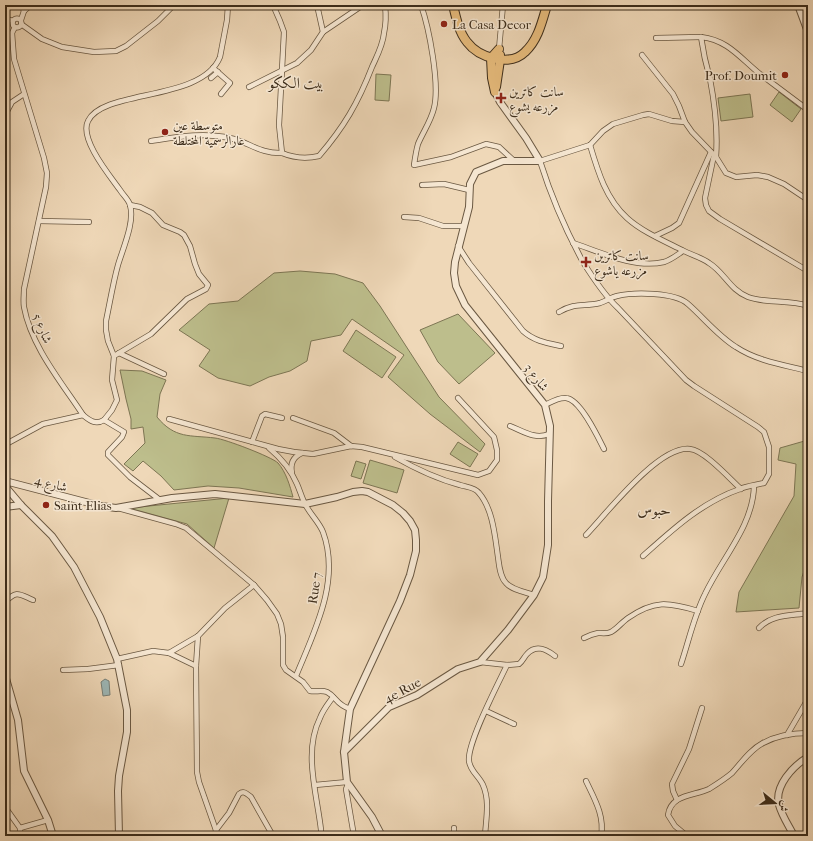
<svg xmlns="http://www.w3.org/2000/svg" width="813" height="841" viewBox="0 0 813 841" font-family="'IM FELL French Canon',Amiri,serif">
<style>
.green{fill:#bdbe8c;stroke:#7d7654}
.water{fill:#9db8b8;stroke:#778079}
.lines{fill:none;stroke-linecap:round;stroke-linejoin:round}
.minor-casing{stroke:#6a5842;stroke-width:6}
.tertiary-casing{stroke:#6a5842;stroke-width:8}
.trunk-casing{stroke:#3d2d1b;stroke-width:10}
.minor{stroke:#f5e6d1;stroke-width:4.5}
.tertiary{stroke:#f5e6d1;stroke-width:6}
.trunk{stroke:#e8bc7c;stroke-width:8}
.poi-dot{fill:#8f2418;stroke:#f5e6d1;stroke-width:1.5}
.labels{text-anchor:middle;stroke-width:3;stroke-linejoin:round;paint-order:stroke}
.poi-label{font-size:13px;fill:#3d2d1b;stroke:#f5e6d1;text-anchor:start}
.street-label{font-size:13px;fill:#3d2d1b;stroke:#f5e6d1}
.quarter-label{font-size:15px;fill:#3d2d1b;stroke:#f5e6d1}
</style>
<rect width="100%" height="100%" fill="#efd8b8"/>
<filter id="stains"><feTurbulence type="fractalNoise" baseFrequency=".005" numOctaves="4"/><feColorMatrix values="0 0 0 0 .2 0 0 0 0 .09 0 0 0 0 .02 0 0 0 .5 -.17"/></filter>
<radialGradient id="worn" r=".72"><stop offset=".6" stop-color="#630" stop-opacity="0"/><stop offset="1" stop-color="#630" stop-opacity=".3"/></radialGradient>
<g class="green">
<path d="M376 74 391 75 389 101 375 100Z"/>
<path d="M779 92 801 109 792 122 770 105Z"/>
<path d="M750 94 753 117 721 121 718 98Z"/>
<path d="M300 271 335 274 363 283 380 306 439 397 485 444 480 452 430 414 388 377 404 355 352 319 341 335 311 341 307 361 290 371 269 377 250 386 218 378 199 366 210 350 179 330 209 304 238 301 274 273Z"/>
<path d="M458 314 495 353 459 384 438 362 420 330Z"/>
<path d="M356 330 396 357 382 378 343 351Z"/>
<path d="M120 370 142 371 166 380 160 394 157 417C175 439 190 435 215 438 225 439 272 457 278 463 286 472 290 486 293 497L239 488 208 486 174 490 161 476 143 461 133 471 124 464 145 443 143 427 131 429V419L126 399Z"/>
<path d="M808 440V559L802 577 799 608 736 612 739 592 794 496 796 464 778 460 780 448Z"/>
<path d="M458 442 478 454 470 467 450 454Z"/>
<path d="M370 460 404 470 397 493 363 483Z"/>
<path d="M356 461 366 464 361 479 351 476Z"/>
<path d="M229 498 214 548 187 524 129 508Z"/>
</g>
<path class="water" d="M105 679 109 681 110 695 103 696 101 682Z"/>
<g class="lines">
<g class="minor-casing">
<g id="minor">
<path d="M22 5 24 11"/>
<path d="M273 5 280 21 284 32 279 125 282 153C294 158 306 159 319 156 344 127 358 103 372 67 377 56 383 45 384 33 386 24 386 14 385 5"/>
<path d="M421 5C429 28 440 84 434 108 431 121 423 132 418 144 416 151 415 158 414 165L451 157 486 144 499 147 513 160"/>
<path d="M5 18 13 21"/>
<circle cx="17" cy="23" r="4.5"/>
<path d="M21 20 24 11 31 5"/>
<path d="M21 24 42 39 62 47 94 52 116 51 126 46 158 21 174 5"/>
<path d="M15 27 12 33 14 59 44 158 47 173 46 187 24 289C24 295 23 301 24 307 31 346 62 383 83 415 90 421 96 425 104 420L124 432 122 437 108 452V455L130 477 160 500"/>
<path d="M323 32 363 5"/>
<path d="M656 38 701 37"/>
<path d="M499 49 503 5"/>
<path d="M642 55 673 94 679 106 685 122 692 132 716 157 726 173 736 177 757 175 768 177 784 184 808 200"/>
<path d="M213 68 230 83 221 94"/>
<path d="M211 78 218 72"/>
<path d="M249 87 297 63 311 50 323 32 317 5"/>
<path d="M5 115 12 102 24 94"/>
<path d="M151 141C177 137 203 132 230 138 249 142 260 154 282 153"/>
<path d="M590 145C598 172 606 199 627 218 641 231 664 241 682 250 691 255 701 257 709 263 724 272 730 290 748 297 767 304 789 299 808 306"/>
<path d="M714 155 705 198 706 205 709 211 720 219 808 271"/>
<path d="M716 157C718 131 715 105 710 79 706 65 703 51 701 37 728 40 740 58 760 74 776 86 792 98 808 110"/>
<path d="M422 185 444 184 469 190"/>
<path d="M404 217 419 218 443 226H463"/>
<path d="M39 221 89 222"/>
<path d="M655 236 672 228 679 223 711 152"/>
<path d="M573 243C600 252 635 269 664 262 671 260 677 255 683 251"/>
<path d="M458 246 469 263 523 331C534 341 547 343 561 346"/>
<path d="M559 312C576 302 584 307 600 303 606 301 612 297 617 296 634 292 675 292 688 304 704 318 718 336 736 347 757 361 784 365 808 371"/>
<path d="M119 353 164 374"/>
<path d="M114 356 151 334 187 299 206 289 208 285 199 274 195 264 190 246 184 235 180 232 163 225 152 213 140 207 130 205"/>
<path d="M545 405C551 402 559 397 566 398 580 399 598 437 604 449"/>
<path d="M293 418 334 433 351 446"/>
<path d="M169 419 278 449 294 452 313 454 351 446 362 447 478 475 489 471 497 460V450L494 437 458 398"/>
<path d="M104 420 112 410 117 400 112 380 114 356 108 341 106 330V321C110 302 113 283 118 265 123 248 135 222 130 205 129 200 123 195 120 190 110 176 79 139 88 121 103 89 202 102 220 57L227 20 228 5"/>
<path d="M510 426C523 431 535 440 549 434"/>
<path d="M252 442 262 416 265 414 282 418"/>
<path d="M8 443 43 424 83 415"/>
<path d="M269 448C281 458 291 470 297 484 300 491 302 498 305 504 310 514 319 522 323 532 341 581 314 632 296 676"/>
<path d="M395 457C416 469 437 479 460 485 466 487 475 487 479 493 493 509 495 537 498 557 499 565 500 577 506 583 512 590 525 592 534 595"/>
<path d="M292 473C290 464 293 457 302 453"/>
<path d="M118 508 176 524 186 528 254 585 267 600 277 614 281 624 283 637V665L286 670 303 682 310 691C316 692 322 690 327 692 337 697 335 704 350 709"/>
<path d="M586 535C607 513 659 445 690 449 704 450 730 479 741 489"/>
<path d="M643 556C672 530 702 502 740 489 747 486 756 485 764 483L769 474V447L764 432 758 427 694 386 686 380 618 308C604 295 593 278 583 262 565 229 551 196 540 161L590 145 603 131 613 124 643 115 649 114 672 121 685 122"/>
<path d="M5 602C17 590 19 594 33 600"/>
<path d="M759 628C772 614 790 616 808 613"/>
<path d="M198 636 196 666 197 772 199 782 218 836"/>
<path d="M584 638C588 636 593 634 598 633 602 633 607 634 611 632 617 629 622 622 628 618 654 600 668 602 698 611"/>
<path d="M169 653 196 666"/>
<path d="M117 659 153 651 169 653 198 636 225 608 254 585"/>
<path d="M480 662 507 665C498 684 467 743 469 761 470 771 479 776 483 785 490 801 486 819 485 836"/>
<path d="M681 664C689 640 694 616 705 594 722 558 753 526 754 486"/>
<path d="M507 665 519 664C523 661 524 657 527 654 536 644 546 649 555 656"/>
<path d="M63 670 88 669 119 665"/>
<path d="M486 711 514 724"/>
<path d="M787 735 808 699"/>
<path d="M586 781C594 798 605 816 601 836"/>
<path d="M348 784 346 789 354 836"/>
<path d="M315 785 347 782"/>
<path d="M677 800 673 791 672 784 689 749 702 708"/>
<path d="M5 807 20 828V836"/>
<path d="M20 828 48 820"/>
<path d="M454 828V836"/>
<path d="M216 830 229 813 239 794C244 790 247 794 251 797L273 836"/>
<path d="M321 830C317 794 303 752 320 718 323 710 328 704 333 697"/>
<path d="M687 836 675 826 668 815C671 794 694 796 709 789 717 784 725 779 732 773 742 762 750 750 763 743 776 736 793 733 808 733"/>
</g>
</g>
<g class="tertiary-casing">
<g id="tertiary">
<path d="M798 5 808 32"/>
<path d="M495 92 500 102 526 138 540 161"/>
<path d="M5 481 101 506 116 508 172 498 215 494 305 504 337 497 353 492 362 491 368 492 393 505 403 513 410 521 415 530 416 540V551L410 575 400 601 350 709 344 752 347 782 372 817 382 836"/>
<path d="M5 486 21 505 52 536 74 567 100 617 117 659 127 710V732L119 776 118 791 119 836"/>
<path d="M5 507 21 505"/>
<path d="M5 675 18 720 24 771 48 820 53 836"/>
<path d="M344 752 389 707 417 695 458 669 480 662 508 630 534 595 543 577 548 545V501L550 426 545 405 465 305 456 286 454 273 455 262 469 207 470 184 476 172 503 161H540"/>
<path d="M794 836C789 826 782 816 779 805 774 786 793 766 808 757"/>
</g>
</g>
<g class="trunk-casing">
<g id="trunk">
<path d="M453 5C456 18 459 32 467 42 479 58 510 67 525 52 538 40 542 22 547 5"/>
<path d="M496 87 500 60V55"/>
<path d="M495 92 492 78 491 58 499 49"/>
</g>
</g>
<use href="#minor" class="minor"/>
<use href="#tertiary" class="tertiary"/>
<use href="#trunk" class="trunk"/>
</g>
<g class="poi-dot">
<circle cx="444" cy="24" r="4"/>
<circle cx="785" cy="75" r="4"/>
<path d="M499 92h4v4h4v4h-4v4h-4v-4h-4v-4h4z"/>
<circle cx="165" cy="132" r="4"/>
<path d="M584 256h4v4h4v4h-4v4h-4v-4h-4v-4h4z"/>
<circle cx="46" cy="505" r="4"/>
</g>
<g class="labels">
<g class="poi-label">
<text x="452" y="29">La Casa Decor</text>
<text x="777" y="80" text-anchor="end">Prof. Doumit</text>
<text x="509" y="96">سانت كاترين<tspan x="509" dy="15">مزرعه يشوع</tspan></text>
<text x="173" y="130">متوسطة عين<tspan x="173" dy="15">عارالرسمية المختلطة</tspan></text>
<text x="594" y="260">سانت كاترين<tspan x="594" dy="15">مزرعه ياشوع</tspan></text>
<text x="54" y="510">Saint Elias</text>
</g>
<g class="street-label">
<text transform="translate(43 328) rotate(67)" y="5">شارع 5</text>
<text transform="translate(537 377) rotate(52)" y="5">شارع 3</text>
<text transform="translate(51 483) rotate(14)" y="5">شارع 4</text>
<text transform="translate(314 588) rotate(-81)" y="5">Rue 7</text>
<text transform="translate(402 690) rotate(-28)" y="5">4e Rue</text>
</g>
<g class="quarter-label">
<text x="296" y="88">بيت الككو</text>
<text x="654" y="515">حبوس</text>
</g>
</g>
<rect width="813" height="841" fill="none" stroke="#efd8b8" stroke-width="20"/>
<rect x="6" y="6" width="801" height="829" fill="none" stroke="#3d2d1b" stroke-width="2"/>
<rect x="10" y="10" width="793" height="821" fill="none" stroke="#3d2d1b"/>
<g transform="translate(775 803) rotate(108)" stroke="#f5e6d1" stroke-width="3" paint-order="stroke">
<path d="M0-3L7 15L0 10L-7 15Z" fill="#3d2d1b"/>
<text y="-6" font-size="11" font-weight="bold" text-anchor="middle" fill="#3d2d1b">ش</text>
</g>
<rect width="100%" height="100%" filter="url(#stains)"/>
<rect width="100%" height="100%" fill="url(#worn)"/>
</svg>
